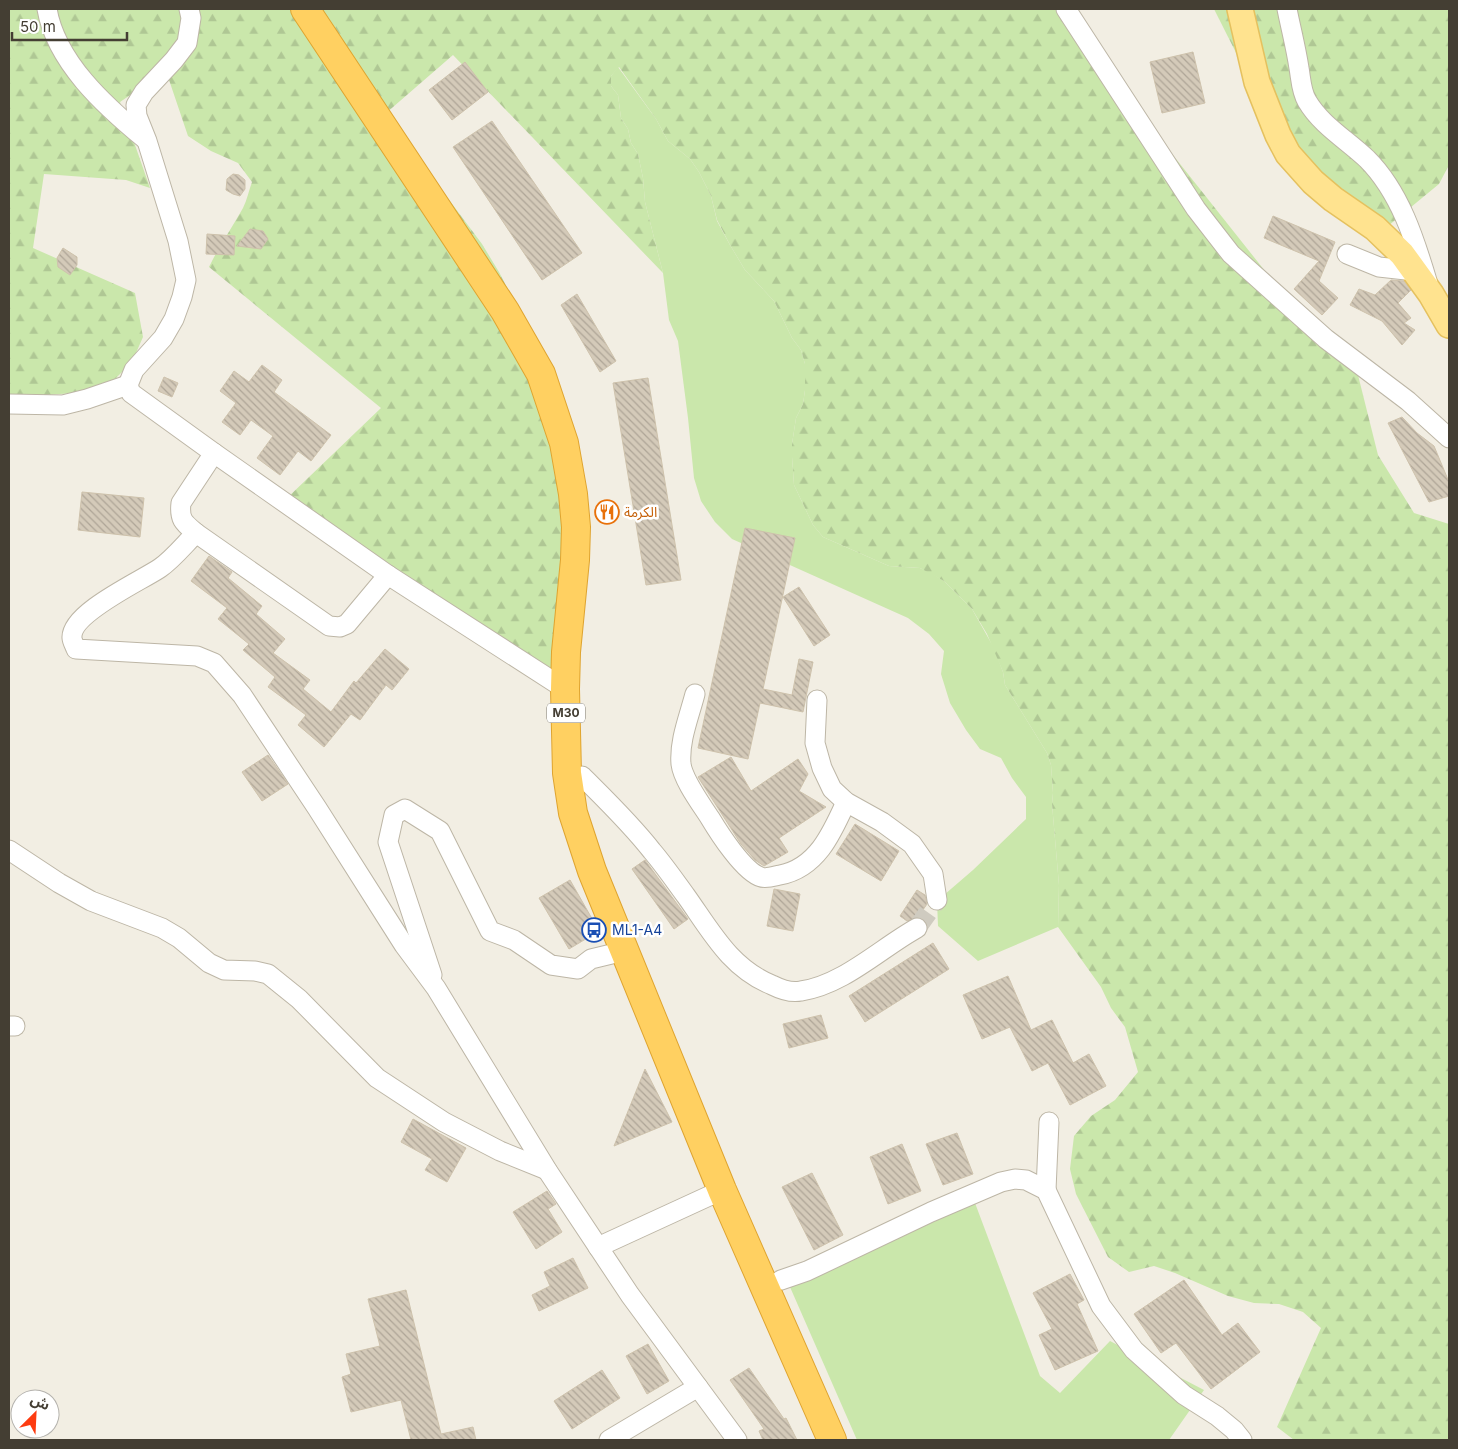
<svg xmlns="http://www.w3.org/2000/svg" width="1458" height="1449" viewBox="0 0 1458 1449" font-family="Inter,'Noto Sans Arabic',sans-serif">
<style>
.green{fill:#cae7ab}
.forest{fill:url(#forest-firs)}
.building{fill:url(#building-back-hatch);stroke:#cec2ac}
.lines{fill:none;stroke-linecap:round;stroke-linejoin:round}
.minor-tunnel{stroke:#cfcbc0;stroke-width:19;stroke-dasharray:19 9;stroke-linecap:butt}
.minor-casing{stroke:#bdb6a6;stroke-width:21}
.major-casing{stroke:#e5c15f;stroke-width:28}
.highway-casing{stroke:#dfa430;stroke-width:30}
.minor{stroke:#fff;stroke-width:19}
.major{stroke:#ffe38f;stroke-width:25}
.highway{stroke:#ffd061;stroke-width:28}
.labels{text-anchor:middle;stroke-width:5;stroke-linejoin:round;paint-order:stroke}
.shield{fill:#fff;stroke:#7c7870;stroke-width:1}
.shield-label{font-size:12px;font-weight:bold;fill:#443e33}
.food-label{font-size:14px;fill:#c56008;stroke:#fff;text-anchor:start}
.transit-label{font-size:14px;fill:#164399;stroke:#fff;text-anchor:start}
</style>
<defs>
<pattern id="forest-firs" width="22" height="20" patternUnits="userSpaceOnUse" patternTransform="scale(1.25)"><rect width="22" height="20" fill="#cae7ab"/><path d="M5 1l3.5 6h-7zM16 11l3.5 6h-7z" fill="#afc794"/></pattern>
<pattern id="building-back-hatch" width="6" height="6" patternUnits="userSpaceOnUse" patternTransform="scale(1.25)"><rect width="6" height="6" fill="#d4cab9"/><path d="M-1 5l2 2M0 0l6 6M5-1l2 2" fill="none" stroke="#aea597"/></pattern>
</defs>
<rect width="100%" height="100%" fill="#f2eee3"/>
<g class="green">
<path d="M618 67 656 119 668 141 690 159 699 172 711 196 717 221 730 245 745 270 774 301 792 338 801 350 805 364V390L803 404 796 418 792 444V457L794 485 813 525 823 537 889 566 920 568 931 573 944 581 972 609 994 648 1003 672 1005 685 1047 753 1051 765 1053 793 1052 804 1059 885 1058 927 978 961 938 926 937 901 973 870 1026 819V797L1012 778 1001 758 980 749 966 730 950 703 941 674 944 651 929 634 908 618 732 539 715 522 701 501 694 478 688 418 678 341 669 320 663 273 645 202 643 178 638 154 631 143 628 129 621 118 618 95 611 86V76Z"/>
<path d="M975 1203 1040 1376 1060 1393 1110 1341 1204 1390 1169 1440H857L790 1287Z"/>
</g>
<g class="forest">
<path d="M9 9H1057L1292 305 1352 351 1378 455 1414 513 1449 524V1440H1294L1277 1427 1321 1328 1303 1312 1279 1304 1254 1303 1228 1296 1175 1273 1154 1266 1129 1272 1108 1257 1076 1194 1070 1169 1074 1136 1091 1116 1115 1100 1138 1072 1125 1027 1111 1008 1101 987 1058 927 1059 885 1052 804 1053 793 1051 765 1047 753 1005 685 1003 672 987 634 972 609 944 581 920 568 889 566 823 537 813 525 794 485 792 457V444L796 418 803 404 805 390V364L801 350 792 338 774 301 745 270 730 245 717 220 711 196 699 172 690 159 668 141 656 119 619 67 611 76V86L618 95 621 118 628 129 631 143 638 154 643 178 645 202 663 273 453 55 385 114 482 244 499 272 562 394 572 421 551 677 284 501 381 408 209 267C219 246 232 228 243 208 247 200 249 190 252 182L238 163 211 151 188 136 166 71 120 102 150 188 126 180 44 174 33 248 135 293 143 337 132 362 110 384 89 392 17 397 9 394Z"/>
<path d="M1214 9H1449V165L1439 184 1371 240 1282 144Z"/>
</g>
<g class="building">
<path d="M1193 52 1205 103 1162 113 1150 62Z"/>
<path d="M465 62 488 92 452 120 429 90Z"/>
<path d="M492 121 582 253 542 280 453 147Z"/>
<path d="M233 174 239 175 245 180V189L240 196 233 194 226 190 227 179Z"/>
<path d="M1273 216 1335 242 1319 281 1338 298 1322 315 1294 289 1319 261 1264 238Z"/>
<path d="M250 229 263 231 268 239 261 249 237 246Z"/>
<path d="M207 234 235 236 234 255 206 254Z"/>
<path d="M63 248 77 257V265L70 275 58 267 57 258Z"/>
<path d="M1391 280 1404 281 1411 290 1398 303 1411 318 1404 323 1415 330 1402 345 1382 321 1350 305 1359 289 1375 295Z"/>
<path d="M577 294 616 361 600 372 561 305Z"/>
<path d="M262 365 282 380 274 392 331 435 311 461 298 451 280 475 257 458 273 436 251 420 240 435 222 422 236 403 220 391 234 371 249 382Z"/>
<path d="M164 377 178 383 172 397 158 391Z"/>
<path d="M648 378 681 580 646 585 613 383Z"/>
<path d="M1402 417 1417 433 1434 446 1449 482V496L1429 502 1388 423Z"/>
<path d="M82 492 144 498 140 537 78 530Z"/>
<path d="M745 528 795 538 763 689 792 695 799 659 813 662 803 712 760 703 748 759 698 748Z"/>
<path d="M209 556 232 572 228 578 262 606 256 614 285 639 273 653 310 680 303 689 331 712 354 681 356 683 385 649 409 669 392 690 386 685 360 720 351 714 324 747 298 725 306 715 268 687 275 677 243 650 249 644 218 619 227 608 191 581Z"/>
<path d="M799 587 830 635 814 646 783 597Z"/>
<path d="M268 755 288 784 262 801 242 772Z"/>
<path d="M731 757 751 791 798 759 808 774 799 791 826 807 779 838 788 852 764 866 755 860 741 844 698 777Z"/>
<path d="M855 824 899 851 881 881 836 854Z"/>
<path d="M645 860 688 919 674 929 632 869Z"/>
<path d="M570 880 599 931 569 949 539 898Z"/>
<path d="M774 889 800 894 793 931 767 926Z"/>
<path d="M917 890 925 895 927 904 918 917 907 921 900 916Z"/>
<path d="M933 943 949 969 865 1022 849 996Z"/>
<path d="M1008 976 1031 1030 1052 1020 1073 1063 1089 1054 1106 1086 1070 1105 1048 1063 1032 1071 1010 1027 982 1039 963 995Z"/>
<path d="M821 1015 828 1038 789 1048 783 1024Z"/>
<path d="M645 1069 672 1122 614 1146Z"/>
<path d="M413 1119 466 1148 447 1182 425 1170 432 1159 401 1142Z"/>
<path d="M957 1133 973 1174 943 1185 926 1144Z"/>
<path d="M902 1144 921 1191 888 1204 870 1157Z"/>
<path d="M812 1173 843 1235 814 1250 782 1187Z"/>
<path d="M547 1191 556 1204 548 1209 562 1232 536 1249 513 1212Z"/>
<path d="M573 1258 588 1288 539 1311 532 1295 550 1286 544 1272Z"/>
<path d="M1070 1274 1084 1300 1077 1304 1098 1351 1055 1370 1039 1335 1052 1329 1033 1293Z"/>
<path d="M1184 1280 1222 1335 1238 1323 1260 1352 1211 1389 1176 1343 1161 1353 1134 1314Z"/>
<path d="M406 1290 441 1434 473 1427 476 1440H411L401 1400 351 1412 342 1377 351 1374 346 1354 380 1346 368 1299Z"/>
<path d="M648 1344 669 1381 647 1394 626 1356Z"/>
<path d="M749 1368 784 1419 786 1418 797 1440H763L759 1431 764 1429 730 1380Z"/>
<path d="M602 1370 620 1398 572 1429 554 1401Z"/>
</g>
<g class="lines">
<path class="minor-tunnel" d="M917 928 937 900"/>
<g class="minor-casing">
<g id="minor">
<path d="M47 9C56 62 105 106 145 139"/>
<path d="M189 9 191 18 187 43 174 60 144 92 136 105 137 116 147 141 178 241 186 280 182 297 174 319 163 338 134 370 128 385 131 393 214 453 388 575 565 689"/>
<path d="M1066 9 1196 209 1231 254 1326 339 1408 401 1449 438"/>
<path d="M1287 9C1291 29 1296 48 1299 68 1301 79 1301 91 1307 101 1321 125 1347 140 1367 159 1400 192 1415 240 1428 284"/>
<path d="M1347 254 1379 267 1415 271"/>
<path d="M9 404 63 405 87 399 128 385"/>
<path d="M196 533C184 523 179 520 181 503L214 453"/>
<path d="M388 575 347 624 340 627 329 626 196 533C184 545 173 559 160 568 141 581 70 613 72 638 72 641 75 646 76 649L197 656 214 663 242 695 317 808 404 945 436 988 547 1170 630 1295 737 1440"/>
<path d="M695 694C689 717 679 741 681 764 683 780 701 804 710 818 719 833 744 872 761 877 766 879 775 876 780 875 817 868 832 833 846 802"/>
<path d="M817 700 815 743 822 768 832 789 846 802 882 822 912 844 933 874 937 900"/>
<path d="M582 776C606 800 631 824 652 851 664 865 675 881 686 896 711 931 730 968 772 985 780 989 792 993 801 991 843 985 881 948 917 928"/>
<path d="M9 850 59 883 91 901 162 928 179 938 209 963 224 970 255 971 268 974 299 999 377 1078 444 1122 500 1151 547 1170"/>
<path d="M432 975 388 842 394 815 405 809 440 831 490 931 514 940 551 965 578 969 591 959 624 951"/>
<path d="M9 1026H15"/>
<path d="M1046 1190 1049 1122"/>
<path d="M598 1247 722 1190"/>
<path d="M781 1280 807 1271 931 1212 1001 1182 1015 1179 1026 1180 1046 1190 1101 1306 1134 1350 1184 1395 1217 1416 1234 1430 1242 1440"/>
<path d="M609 1440 698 1387"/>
</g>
</g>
<g class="major-casing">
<path id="major" d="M1240 9 1257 82 1278 135 1288 154 1313 182 1333 199 1375 228 1402 254 1431 294 1449 325"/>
</g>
<g class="highway-casing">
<path id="highway" d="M305 9 505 311 541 374 564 443 573 494 576 527 575 560 566 652 565 689 567 773 573 813 592 871 722 1190 832 1440"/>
</g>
<use href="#minor" class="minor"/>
<use href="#major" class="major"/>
<use href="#highway" class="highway"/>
</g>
<defs>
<g id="restaurant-ring" transform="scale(1.25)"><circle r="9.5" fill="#fff" stroke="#e8710a" stroke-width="1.5"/><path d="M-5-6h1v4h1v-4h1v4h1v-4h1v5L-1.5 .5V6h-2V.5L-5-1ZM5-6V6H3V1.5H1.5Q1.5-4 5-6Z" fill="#e8710a"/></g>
<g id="bus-ring" transform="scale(1.25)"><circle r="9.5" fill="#fff" stroke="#1a4fb4" stroke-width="1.5"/><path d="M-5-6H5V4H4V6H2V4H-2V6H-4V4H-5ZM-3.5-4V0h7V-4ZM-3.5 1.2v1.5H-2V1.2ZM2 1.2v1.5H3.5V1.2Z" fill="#1a4fb4"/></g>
</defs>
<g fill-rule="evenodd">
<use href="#restaurant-ring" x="607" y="512"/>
<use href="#bus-ring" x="594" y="930"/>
</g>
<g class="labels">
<rect class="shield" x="547" y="703.5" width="38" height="19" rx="4"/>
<g class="shield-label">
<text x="566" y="717">M30</text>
</g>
<g class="food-label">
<text x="624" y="517">الكرمة</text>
</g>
<g class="transit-label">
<text x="612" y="935">ML1-A4</text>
</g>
</g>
<rect width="1458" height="1449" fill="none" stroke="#443e33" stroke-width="20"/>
<g transform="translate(35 1414) rotate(24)"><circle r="24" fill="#ffffff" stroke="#b4b2ad"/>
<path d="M0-4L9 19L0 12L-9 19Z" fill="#fd3b10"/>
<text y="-8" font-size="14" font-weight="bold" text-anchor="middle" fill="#443e33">ش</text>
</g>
<path d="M12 32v8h115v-8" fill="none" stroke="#443e33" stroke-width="2.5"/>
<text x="20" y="32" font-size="15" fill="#443e33" stroke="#ffffff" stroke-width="4" paint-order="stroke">50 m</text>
</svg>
